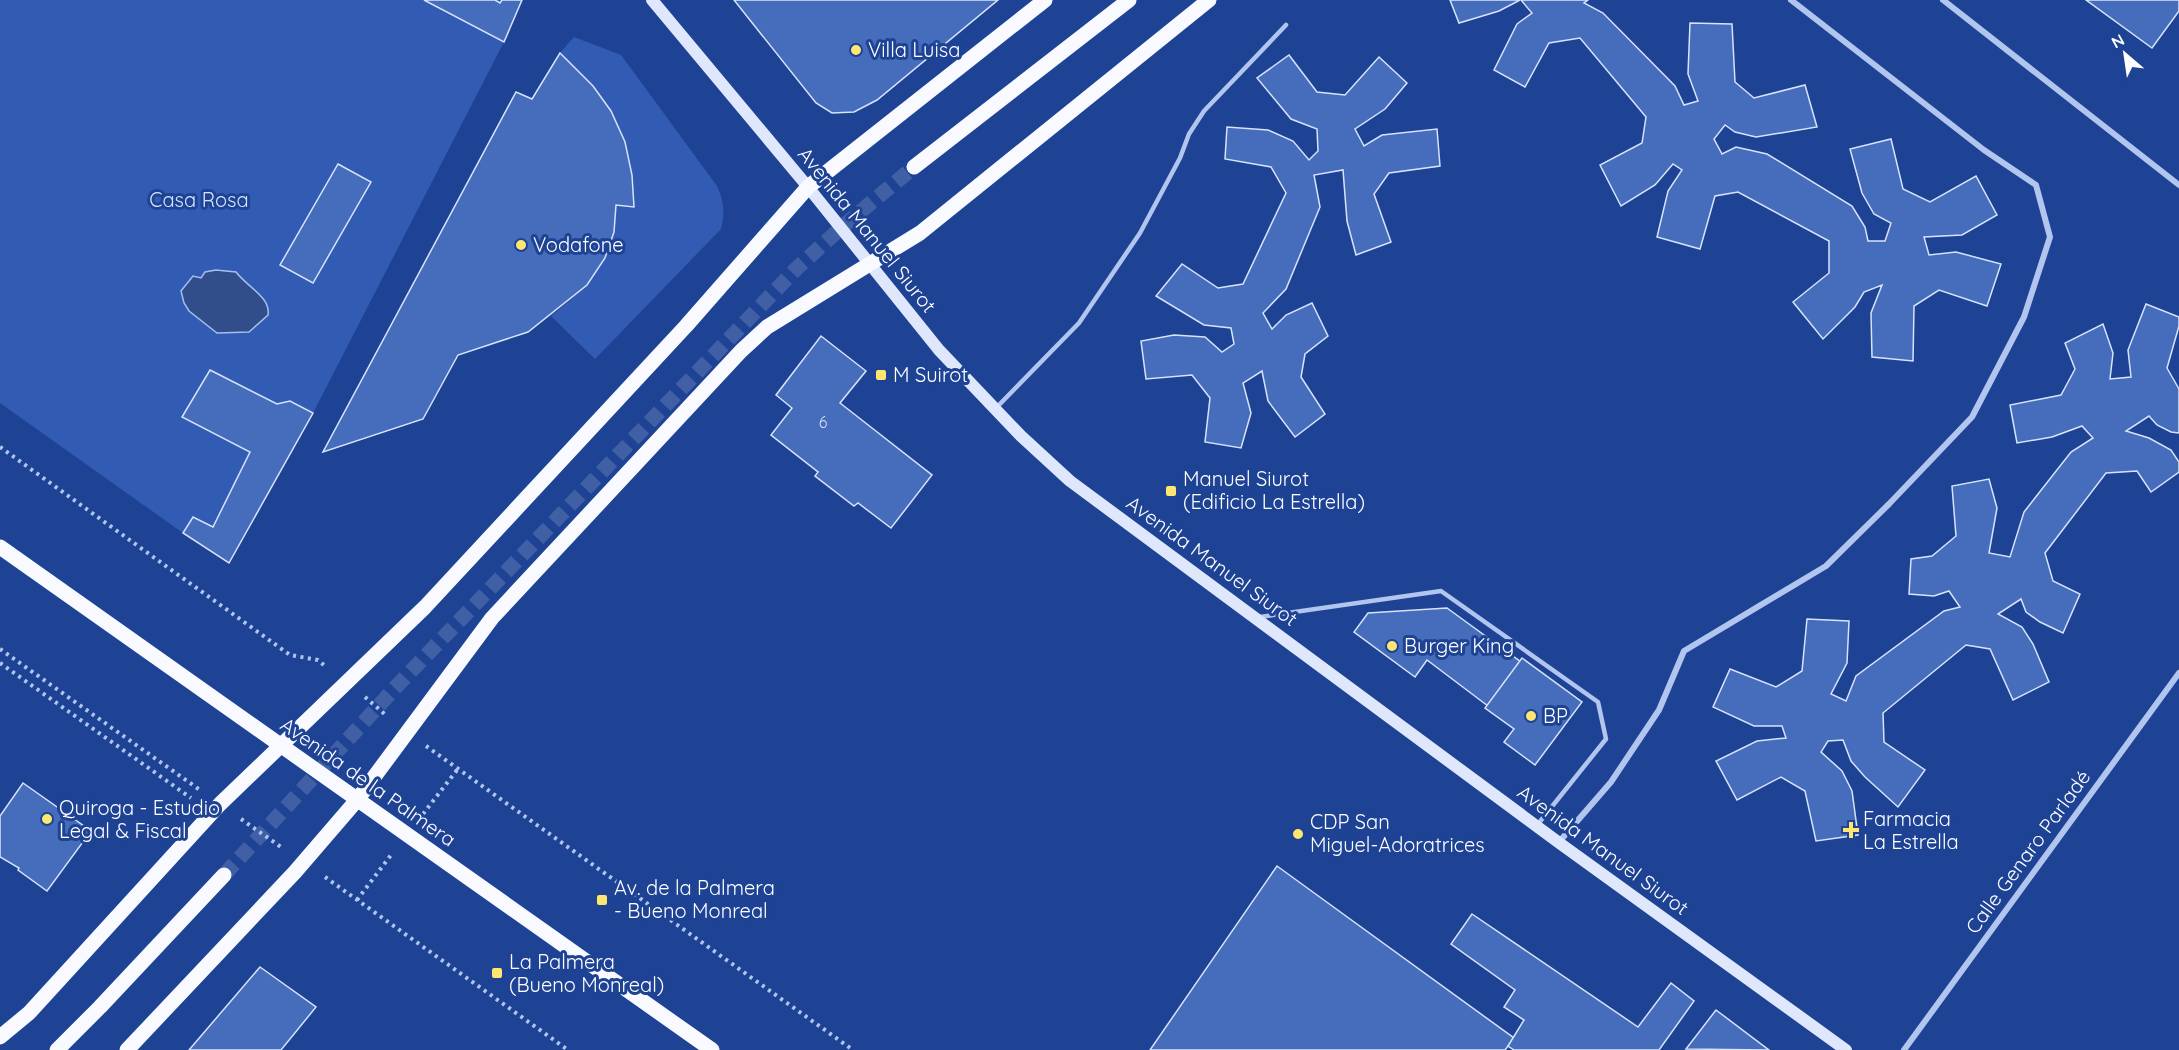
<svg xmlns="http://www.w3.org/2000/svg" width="2179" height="1050" viewBox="0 0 2179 1050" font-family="Quicksand,sans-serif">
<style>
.green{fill:#325cb3}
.water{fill:#324e8a;stroke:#a4bef0;stroke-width:1.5}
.building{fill:#466cbc;stroke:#d7e3fa;stroke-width:1.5}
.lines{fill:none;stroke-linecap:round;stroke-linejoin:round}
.primary-tunnel{stroke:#405fa5;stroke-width:15;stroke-dasharray:15 8;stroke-linecap:butt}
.path{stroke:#b1c5ef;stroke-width:4;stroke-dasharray:3 4.5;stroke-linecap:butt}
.service{stroke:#b1c5ef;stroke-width:4.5}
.minor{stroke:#b1c5ef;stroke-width:6}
.secondary{stroke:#dee7fb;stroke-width:12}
.primary{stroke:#f9faff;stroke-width:15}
.poi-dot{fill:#fee670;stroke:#1e4395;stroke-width:2}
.labels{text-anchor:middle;stroke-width:6;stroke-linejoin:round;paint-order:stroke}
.number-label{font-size:16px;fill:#d1daee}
.poi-label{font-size:20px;fill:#fff;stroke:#1e4395;text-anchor:start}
.park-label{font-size:20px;fill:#d7e3fa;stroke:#1e4395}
.street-label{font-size:20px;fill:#fff;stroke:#1e4395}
</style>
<rect width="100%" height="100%" fill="#1e4395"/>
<g class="green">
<path d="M0 0H522L507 36 313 413 229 563 183 533 0 403Z"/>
<path d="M574 37 621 55 717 186C724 201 725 213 721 229L595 359 551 316C594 282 611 260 616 205L634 207C631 131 613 105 560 53Z"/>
</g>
<path class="water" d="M216 270 236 272C246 286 271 297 268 315L249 332 217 333 189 311 184 303 181 291 193 276 201 278 205 272Z"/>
<g class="building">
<path d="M424 0H495L500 3 502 0H522L504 42Z"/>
<path d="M734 0H998L877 100 854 112 832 113 816 103Z"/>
<path d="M1450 0H1520L1499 11 1459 23Z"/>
<path d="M1521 0H1588L1584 3 1603 13 1675 86 1684 105 1698 101 1688 74 1690 23 1732 24 1735 82 1754 98 1805 85 1817 127 1756 137 1735 132 1725 125 1714 139 1722 154 1736 147 1767 154 1852 206 1865 227 1868 241H1885L1891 223 1874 214 1862 193 1850 149 1891 139 1903 189 1930 202 1976 176 1997 215 1962 235 1924 237 1929 255 1956 252 2001 264 1987 306 1939 290 1914 306 1913 361 1872 357 1871 313 1882 285 1864 292 1855 307 1823 339 1793 302 1829 273V241L1738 192 1715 196 1700 249 1657 237 1668 191 1682 170 1673 164 1655 185 1621 206 1600 165 1642 143 1646 117 1580 38 1549 43 1525 87 1494 70 1517 24 1532 13Z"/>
<path d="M2086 0H2179V11L2152 48Z"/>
<path d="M560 53 593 86 611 111 625 142 632 175 634 207 616 205 614 232 605 258 587 285 528 332 458 355 423 419 323 452 516 92 532 99Z"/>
<path d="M1289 55 1317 92 1345 95 1379 57 1407 83 1385 109 1355 129 1364 146 1382 135 1437 129 1440 166 1389 173 1374 194 1391 242 1356 255 1347 221 1343 170 1314 175 1320 207 1286 289 1263 313 1272 329 1286 315 1312 303 1328 336 1305 354 1301 377 1325 414 1295 437 1268 401 1262 371 1243 383 1251 413 1241 448 1205 442 1210 398 1192 375 1146 379 1141 341 1174 335 1205 337 1222 352 1234 344 1231 328 1204 325 1156 296 1182 264 1218 288 1243 284 1286 193 1271 167 1225 159 1227 127 1268 130 1293 141 1309 160 1318 151 1317 129 1291 119 1257 78Z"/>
<path d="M338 164 371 182 313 283 280 265Z"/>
<path d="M2146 304 2179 317V326L2167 368 2179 389V433L2171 432 2157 425 2149 416 2126 431 2149 438 2171 450 2179 462V472L2151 492 2137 471 2106 473 2045 553 2053 581 2080 594 2063 633 2040 622 2026 612 2021 599 1998 614 2022 627 2033 644 2049 682 2013 700 1990 649 1966 645 1883 713 1884 742 1925 770 1898 807 1865 777 1851 761 1843 740 1828 741 1821 752 1842 771 1852 791 1858 835 1816 841 1805 791 1781 777 1737 800 1716 761 1757 741 1786 738 1782 726H1754L1713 707 1730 669 1776 687 1802 671 1807 619 1849 621 1847 663 1831 694 1846 701 1856 676 1944 611 1960 607 1949 591 1934 596 1909 594 1911 559 1932 556 1956 536 1952 486 1989 479 1997 508 1989 553 2010 557 2024 512 2071 452 2093 438 2082 426 2052 437 2017 443 2010 405 2061 395 2075 369 2065 343 2103 324 2113 353 2110 379 2131 377 2128 350Z"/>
<path d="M821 336 866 371 840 403 932 475 891 528 858 503 854 506 815 476 818 472 771 435 792 408 776 395Z"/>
<path d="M210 370 277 404 290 401 313 413 229 563 183 533 193 517 213 527 250 452 182 417Z"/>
<path d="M1447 608 1521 662 1488 706 1427 660 1415 677 1354 632 1368 613Z"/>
<path d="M1522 658 1582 702 1535 765 1504 742 1514 729 1485 708Z"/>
<path d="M23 783 91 831 47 891 18 870 19 868 0 857V816Z"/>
<path d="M1277 866 1514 1038 1505 1050H1150Z"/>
<path d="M1472 914 1638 1027 1671 983 1694 1001 1659 1050H1514L1508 1046 1524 1020 1504 1007 1515 990 1451 944Z"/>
<path d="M260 967 316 1007 281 1050H189Z"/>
<path d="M1716 1010 1769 1050 1686 1049Z"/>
</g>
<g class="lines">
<path class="primary-tunnel" d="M224 875 394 689 796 269 842 227 914 167"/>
<g class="path">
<path d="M0 447 290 655 318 660 326 667"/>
<path d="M0 649 200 790"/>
<path d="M0 663 191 798"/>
<path d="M365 697 387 716"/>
<path d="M426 746 853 1050"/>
<path d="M423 814 457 770"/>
<path d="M241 819 281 847"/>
<path d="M325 877 568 1050"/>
<path d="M357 900 391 855"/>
</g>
<g class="service">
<path d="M997 407 1079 323 1140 233 1180 158 1189 134 1204 111 1286 25"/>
<path d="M1260 617 1441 591 1598 702 1606 739 1538 824"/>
</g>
<g class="minor">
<path d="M1943 0 2179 185"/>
<path d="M1559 842 1611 782 1659 710 1684 651 1826 566 1889 504 1972 417 2024 317 2050 237 2036 185 1984 150 1791 0"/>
<path d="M1904 1050 2179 673"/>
</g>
<path class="secondary" d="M652 0 808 187 939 350 1021 436 1070 481 1558 842 1846 1050"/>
<g class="primary">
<path d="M914 167 1129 0"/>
<path d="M0 547 712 1050"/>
<path d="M0 1037 29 1013 220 804 425 607 686 326 808 187 1045 0"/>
<path d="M57 1050 100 1007 224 875"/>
<path d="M127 1050 295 872 357 800 492 618 741 351 767 327 920 233 1209 0"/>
</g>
</g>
<g class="poi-dot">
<circle cx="856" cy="50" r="6"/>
<circle cx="521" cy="245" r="6"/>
<rect x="875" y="369" width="12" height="12" rx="3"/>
<rect x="1165" y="485" width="12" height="12" rx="3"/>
<circle cx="1392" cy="646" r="6"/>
<circle cx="1531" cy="716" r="6"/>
<circle cx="47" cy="819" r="6"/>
<path d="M1848 821h6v6h6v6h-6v6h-6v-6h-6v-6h6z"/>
<circle cx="1298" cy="834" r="6"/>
<rect x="596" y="894" width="12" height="12" rx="3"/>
<rect x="491" y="967" width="12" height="12" rx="3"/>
</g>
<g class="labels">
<g class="number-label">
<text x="823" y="428">6</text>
</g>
<g class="poi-label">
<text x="868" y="57">Villa Luisa</text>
<text x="533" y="252">Vodafone</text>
<text x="893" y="382">M Suirot</text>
<text x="1183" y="486">Manuel Siurot<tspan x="1183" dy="23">(Edificio La Estrella)</tspan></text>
<text x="1404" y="653">Burger King</text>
<text x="1543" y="723">BP</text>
<text x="59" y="815">Quiroga - Estudio<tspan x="59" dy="23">Legal &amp; Fiscal</tspan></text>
<text x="1863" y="826">Farmacia<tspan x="1863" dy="23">La Estrella</tspan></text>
<text x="1310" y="829">CDP San<tspan x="1310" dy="23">Miguel-Adoratrices</tspan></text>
<text x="614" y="895">Av. de la Palmera<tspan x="614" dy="23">- Bueno Monreal</tspan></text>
<text x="509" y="969">La Palmera<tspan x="509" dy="23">(Bueno Monreal)</tspan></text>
</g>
<g class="park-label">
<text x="199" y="207">Casa Rosa</text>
</g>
<g class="street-label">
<text transform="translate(867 230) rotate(51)" y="7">Avenida Manuel Siurot</text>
<text transform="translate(1212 561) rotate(36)" y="7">Avenida Manuel Siurot</text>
<text transform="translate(368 782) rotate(35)" y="7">Avenida de la Palmera</text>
<text transform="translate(1603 850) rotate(36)" y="7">Avenida Manuel Siurot</text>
<text transform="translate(2028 852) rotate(-54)" y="7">Calle Genaro Parladé</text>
</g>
</g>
<g transform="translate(2125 54) rotate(331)" stroke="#1e4395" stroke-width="4.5" paint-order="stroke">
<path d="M0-4.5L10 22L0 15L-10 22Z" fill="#ffffff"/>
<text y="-9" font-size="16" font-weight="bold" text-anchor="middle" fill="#ffffff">N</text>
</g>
</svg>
